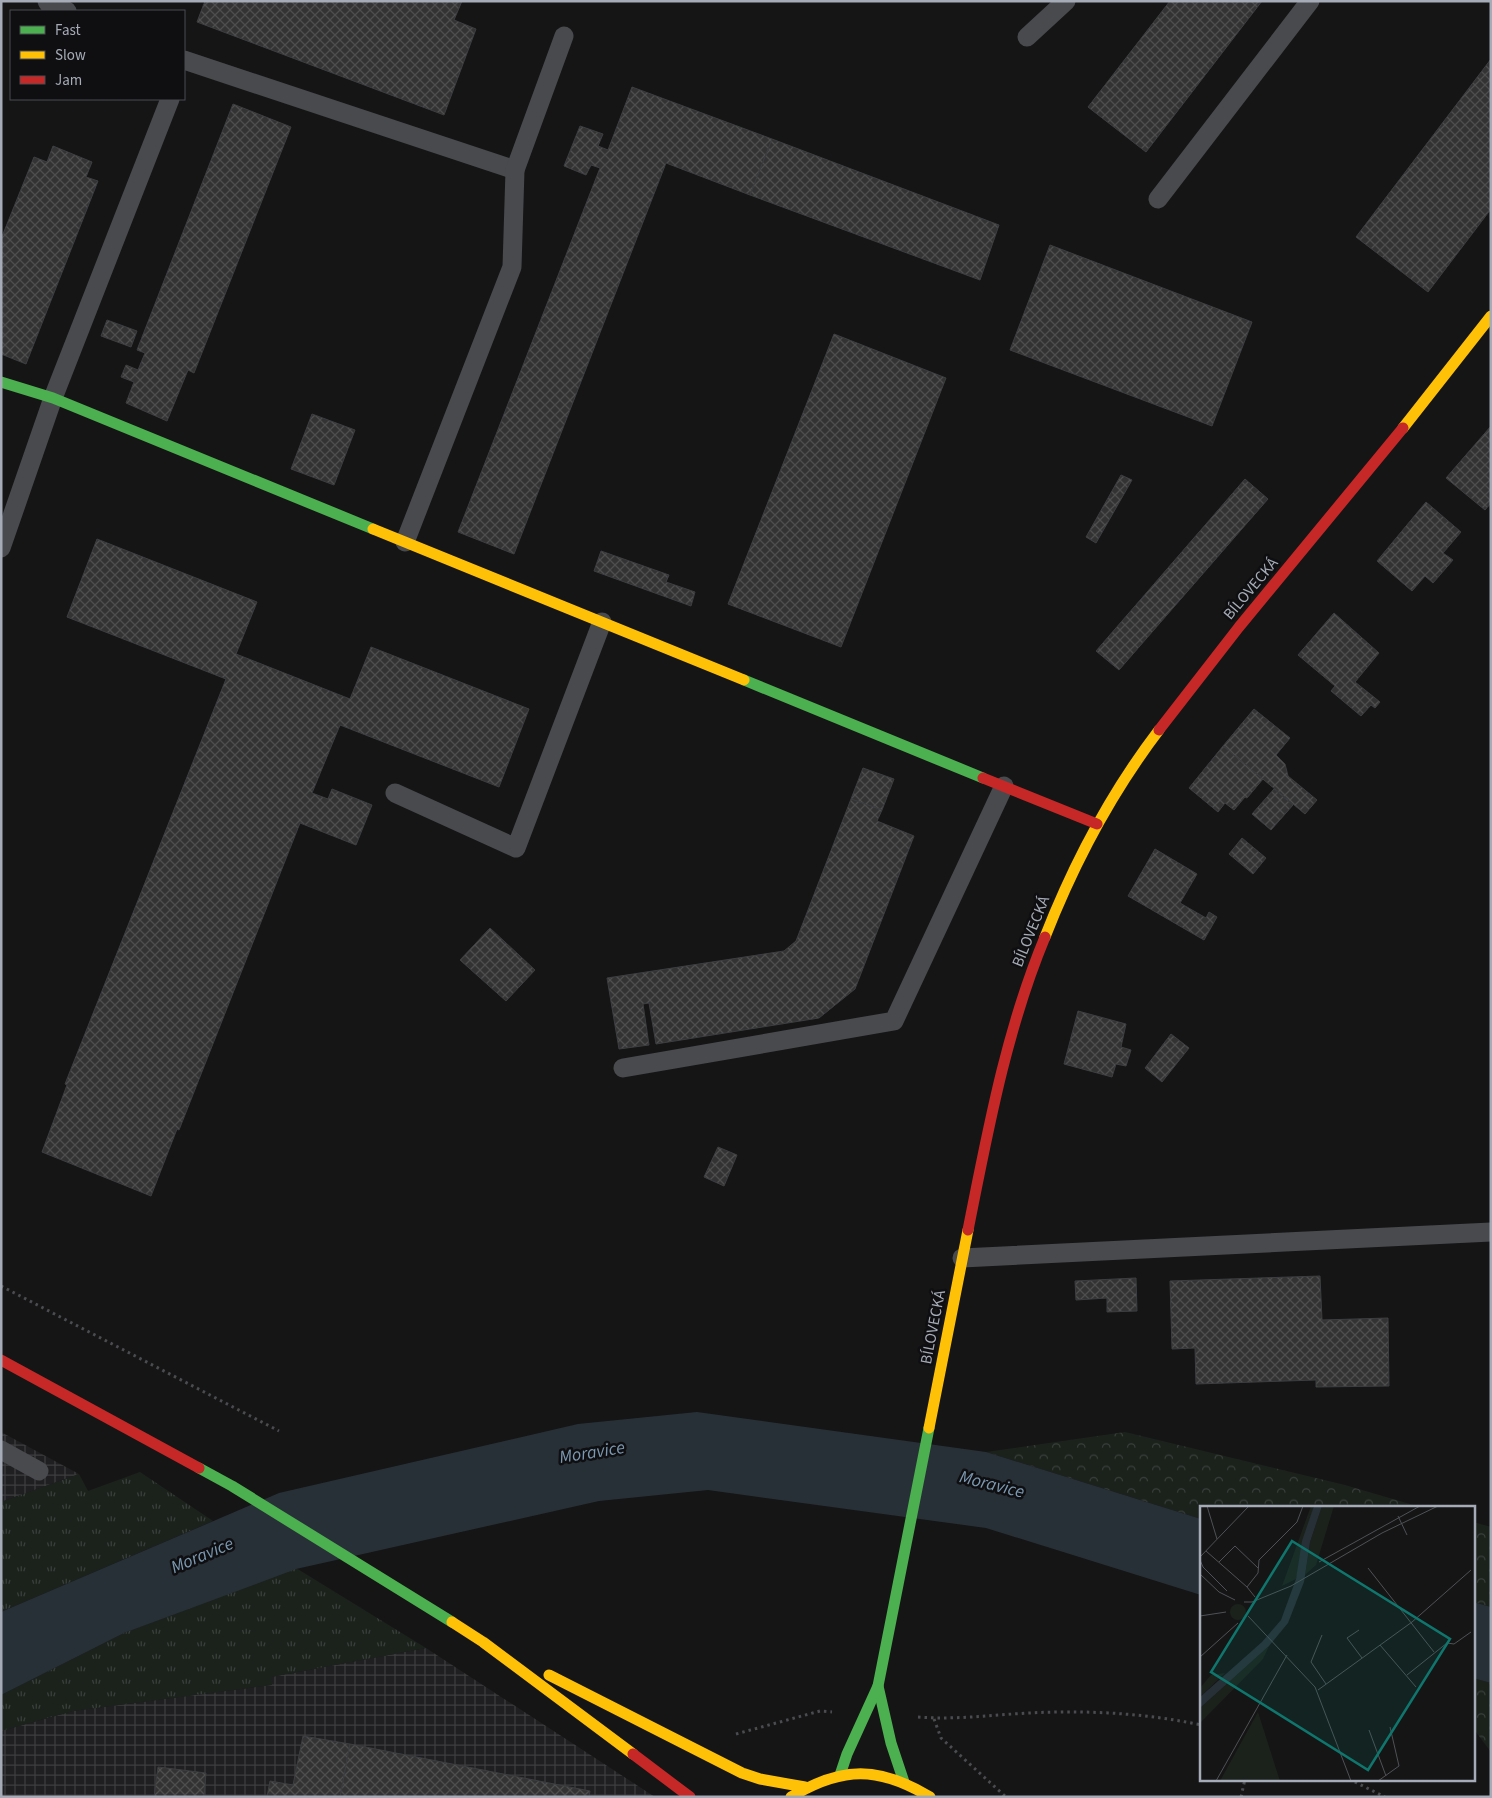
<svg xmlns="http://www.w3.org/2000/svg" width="1492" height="1798" viewBox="0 0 1492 1798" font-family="'Source Sans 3',sans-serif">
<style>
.industrial{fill:url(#industrial-grid)}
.grass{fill:url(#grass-tufts)}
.forest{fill:url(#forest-crowns)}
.water{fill:#283037}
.building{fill:url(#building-cross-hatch);stroke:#3d3e41}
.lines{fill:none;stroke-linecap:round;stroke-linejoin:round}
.path{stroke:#4b4c50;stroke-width:3;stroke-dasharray:2.5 4;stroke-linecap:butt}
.lane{stroke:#494a4e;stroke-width:19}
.fast{stroke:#4caf50;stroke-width:11}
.slow{stroke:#ffc107;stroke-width:11}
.jam{stroke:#c62828;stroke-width:11}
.labels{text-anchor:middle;stroke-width:5;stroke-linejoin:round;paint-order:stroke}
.street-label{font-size:16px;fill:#a5abb7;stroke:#0f0f11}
.water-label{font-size:18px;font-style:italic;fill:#7b99b3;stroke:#0f0f11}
.inset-road{fill:none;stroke:#4f5156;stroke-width:1}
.view{fill:#0f766e;fill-opacity:0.15;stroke:#0f766e;stroke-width:2.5}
.inset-edge{fill:none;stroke:#a5abb7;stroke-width:2.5}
</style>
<defs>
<pattern id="industrial-grid" width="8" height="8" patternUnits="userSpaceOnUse" patternTransform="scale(1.25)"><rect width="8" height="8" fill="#1f1f21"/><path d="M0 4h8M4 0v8" fill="none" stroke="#3d3d3f"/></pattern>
<pattern id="grass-tufts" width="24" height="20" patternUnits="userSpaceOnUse" patternTransform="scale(1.25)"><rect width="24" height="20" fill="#1b221c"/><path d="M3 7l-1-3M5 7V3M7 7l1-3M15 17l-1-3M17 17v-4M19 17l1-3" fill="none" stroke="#393f3b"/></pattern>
<pattern id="forest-crowns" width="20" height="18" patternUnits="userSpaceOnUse" patternTransform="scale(1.25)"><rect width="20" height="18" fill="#1b221c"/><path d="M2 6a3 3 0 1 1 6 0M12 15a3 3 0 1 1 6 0" fill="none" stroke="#393f3b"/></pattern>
<pattern id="building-cross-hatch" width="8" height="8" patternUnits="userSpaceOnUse" patternTransform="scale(1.25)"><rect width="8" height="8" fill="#333334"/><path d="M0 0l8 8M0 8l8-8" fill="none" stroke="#4e4e4f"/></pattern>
</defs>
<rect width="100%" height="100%" fill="#151515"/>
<g class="industrial">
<path d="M1 1432 79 1474 1 1502Z"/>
<path d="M426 1648 655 1797H1V1731L73 1711 271 1685V1677Z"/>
</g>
<g class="grass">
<path d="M140 1472 213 1521 1 1612V1502L79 1474 88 1491Z"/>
<path d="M296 1568 426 1648 271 1677 272 1685 73 1711 1 1731V1695L124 1633Z"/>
</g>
<g class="forest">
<path d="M1125 1432 1345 1485 1420 1507H1201V1519L986 1452Z"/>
<path d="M1473 1522 1491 1527V1607L1473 1602Z"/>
<path d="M1473 1678 1491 1683V1752L1473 1728Z"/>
</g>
<g class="water">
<path d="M697 1412 986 1452 1201 1519V1595L986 1528 708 1490 599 1501 296 1569 124 1633 1 1695V1612L279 1493 578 1424Z"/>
<path d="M1473 1602 1491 1607V1683L1473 1678Z"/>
</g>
<g class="building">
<path d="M205 1H462L454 20 476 29 444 115 197 22Z"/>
<path d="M1170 1H1262L1146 152 1088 107Z"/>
<path d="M1491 59V209L1428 292 1356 237Z"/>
<path d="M632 87 772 139 750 195 666 163 514 554 458 532 600 168 591 165 586 175 564 166 580 126 603 134 598 146 608 150Z"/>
<path d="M233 104 291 127 194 373 188 370 167 421 126 403 134 382 121 377 126 365 138 370 145 353 137 350Z"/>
<path d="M772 139 999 225 980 280 750 195Z"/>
<path d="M53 146 92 162 86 177 98 181 26 364 1 354V239L34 157 47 162Z"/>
<path d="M1050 245 1252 322 1212 426 1010 350Z"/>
<path d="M107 320 137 331 131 347 101 336Z"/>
<path d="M834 334 946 378 841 647 728 604Z"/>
<path d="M312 414 355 430 334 485 291 469Z"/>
<path d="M1491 426V503L1485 510 1446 478Z"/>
<path d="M1121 475 1132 480 1096 543 1086 537Z"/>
<path d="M1245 479 1268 499 1119 670 1096 651Z"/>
<path d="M1426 502 1461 532 1443 553 1453 560 1433 583 1425 576 1412 591 1377 561Z"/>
<path d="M97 539 257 602 236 654 350 699 371 647 529 709 499 787 340 725 312 793 328 799 332 789 372 805 356 845 300 823 179 1130 177 1129 151 1196 42 1152 67 1085 65 1084 226 679 67 617Z"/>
<path d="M601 551 669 575 666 582 695 592 691 606 594 571Z"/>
<path d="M1334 613 1379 653 1355 682 1380 702 1375 708 1371 705 1361 716 1331 691 1335 686 1298 655Z"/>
<path d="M1254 709 1290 738 1276 755 1285 764 1288 776 1317 800 1305 814 1223 746Z"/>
<path d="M1223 746 1263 779 1247 798 1245 797 1234 810 1225 803 1218 812 1189 788Z"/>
<path d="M863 768 894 779 882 810 851 799Z"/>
<path d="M1274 789 1293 805 1271 830 1252 814Z"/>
<path d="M851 799 882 810 877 821 914 836 855 989 819 1018 656 1044 649 1003 643 1004 649 1045 619 1049 607 978 784 951 796 941Z"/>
<path d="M1242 838 1266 858 1253 874 1229 854Z"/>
<path d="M1155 849 1197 874 1180 903 1206 918 1209 912 1217 917 1204 940 1128 896Z"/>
<path d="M490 928 535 970 506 1001 460 960Z"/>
<path d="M1078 1011 1126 1024 1121 1047 1131 1050 1126 1066 1116 1064 1112 1077 1064 1064Z"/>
<path d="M1171 1034 1189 1048 1162 1082 1145 1068Z"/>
<path d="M718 1147 737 1155 724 1186 704 1177Z"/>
<path d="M1320 1276 1322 1320 1388 1318 1389 1386 1316 1387V1380L1196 1384 1195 1348 1172 1349 1170 1281Z"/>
<path d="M1136 1278 1137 1311 1107 1312V1298L1076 1300 1075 1281Z"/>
<path d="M303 1736 350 1744 340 1797H267L270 1781 293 1785Z"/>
<path d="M350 1744 590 1791 589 1797H340Z"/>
<path d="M158 1767 206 1773 204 1797H154Z"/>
</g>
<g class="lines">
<g class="path">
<path d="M1 1286 279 1431"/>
<path d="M918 1717C955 1720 991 1715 1029 1713 1086 1710 1145 1713 1201 1725"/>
<path d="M934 1719 941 1738 1006 1797"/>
<path d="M736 1734 820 1711 832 1712"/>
<path d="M1349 1779 1385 1797"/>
<path d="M1241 1797 1245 1779"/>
</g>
<g class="lane">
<path d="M47 1 48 3 67 11"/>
<path d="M1027 37 1066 1"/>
<path d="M184 60 515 170"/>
<path d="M1158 199 1310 1"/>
<path d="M405 542 512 267 515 170 564 36"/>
<path d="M1 548 53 398 170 99"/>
<path d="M395 793 516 848 602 622"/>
<path d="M623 1068 894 1021 1004 786"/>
<path d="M962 1258 1491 1232"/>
<path d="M1 1450 39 1471"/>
</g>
<g class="fast">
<path d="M1 382 53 398 373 529"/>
<path d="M744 680 983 778"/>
<path d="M199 1468 232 1486 452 1622"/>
<path d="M878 1686 891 1743 904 1782"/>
<path d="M840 1775 847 1754 878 1686 929 1428"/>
</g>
<g class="slow">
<path d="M1403 428 1491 316"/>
<path d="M373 529 744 680"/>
<path d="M1045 937C1074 863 1111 793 1159 730"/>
<path d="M929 1428 968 1230"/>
<path d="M452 1622 483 1642 633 1754"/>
<path d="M549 1675 742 1773 760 1779 805 1787"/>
<path d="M791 1797C842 1766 879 1766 930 1797"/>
</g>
<g class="jam">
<path d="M1159 730 1239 627 1403 428"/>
<path d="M983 778 1097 824"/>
<path d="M968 1230C988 1130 1006 1031 1045 937"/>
<path d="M1 1360 199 1468"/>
<path d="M633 1754 690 1797"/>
</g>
</g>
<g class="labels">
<g class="street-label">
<text transform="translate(1250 588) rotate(-50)" y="6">BÍLOVECKÁ</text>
<text transform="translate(1030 931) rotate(-68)" y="6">BÍLOVECKÁ</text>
<text transform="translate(932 1327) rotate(-79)" y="6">BÍLOVECKÁ</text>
</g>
<g class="water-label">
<text transform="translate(592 1452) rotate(-9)" y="6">Moravice</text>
<text transform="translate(992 1484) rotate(14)" y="6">Moravice</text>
<text transform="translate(202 1555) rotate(-23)" y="6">Moravice</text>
</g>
</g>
<g transform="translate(1200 1506)">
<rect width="275" height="275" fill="#151515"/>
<path d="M111 0H114L96 73 82 80ZM122 0H134L116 59 105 69 110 36ZM30 106a8 8 0 1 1 16 0a8 8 0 1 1-16 0ZM58 206 80 275H20Z" fill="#1b221c"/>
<path d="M69 140 63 153 0 217V202ZM25 167 0 191V182L11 169Z" fill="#1b221c"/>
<path d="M114 0H122L110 36 104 76 88 117 69 140 0 202V191L62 136 81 114 96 73 102 35Z" fill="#283037"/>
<path class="inset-road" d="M7 0 17 33M198 10 207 29M6 45 47 81M0 51 49 0M0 54 3 61 27 85M19 56 35 40 58 62M119 56 220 0M168 62 234 146M0 68 19 86 35 94M55 91 47 81 58 67 59 54 97 16 103 0M44 96H52L91 80 182 27 238 0M0 110 26 106M48 110 115 181 151 275M159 124 147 132 162 152M122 129 111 156 126 178M180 139 216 181M0 151 38 117M207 169 247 137 254 138 271 126M118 184 212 116 271 64M169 224 186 270M16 275 87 149M178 275 199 260 190 221"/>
<path class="view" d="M92 35 250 133 168 264 11 166Z"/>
<rect width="275" height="275" class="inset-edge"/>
</g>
<rect width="1492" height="1798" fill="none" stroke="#a5abb7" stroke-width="5"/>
<rect x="10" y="10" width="175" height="90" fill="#0f0f11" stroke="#4b4d53"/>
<rect x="20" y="26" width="25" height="8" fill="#4caf50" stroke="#4b4d53"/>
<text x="55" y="35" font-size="15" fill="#a5abb7">Fast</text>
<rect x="20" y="51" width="25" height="8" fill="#ffc107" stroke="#4b4d53"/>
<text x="55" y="60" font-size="15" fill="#a5abb7">Slow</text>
<rect x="20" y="76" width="25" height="8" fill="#c62828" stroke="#4b4d53"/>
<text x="55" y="85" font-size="15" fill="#a5abb7">Jam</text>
</svg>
